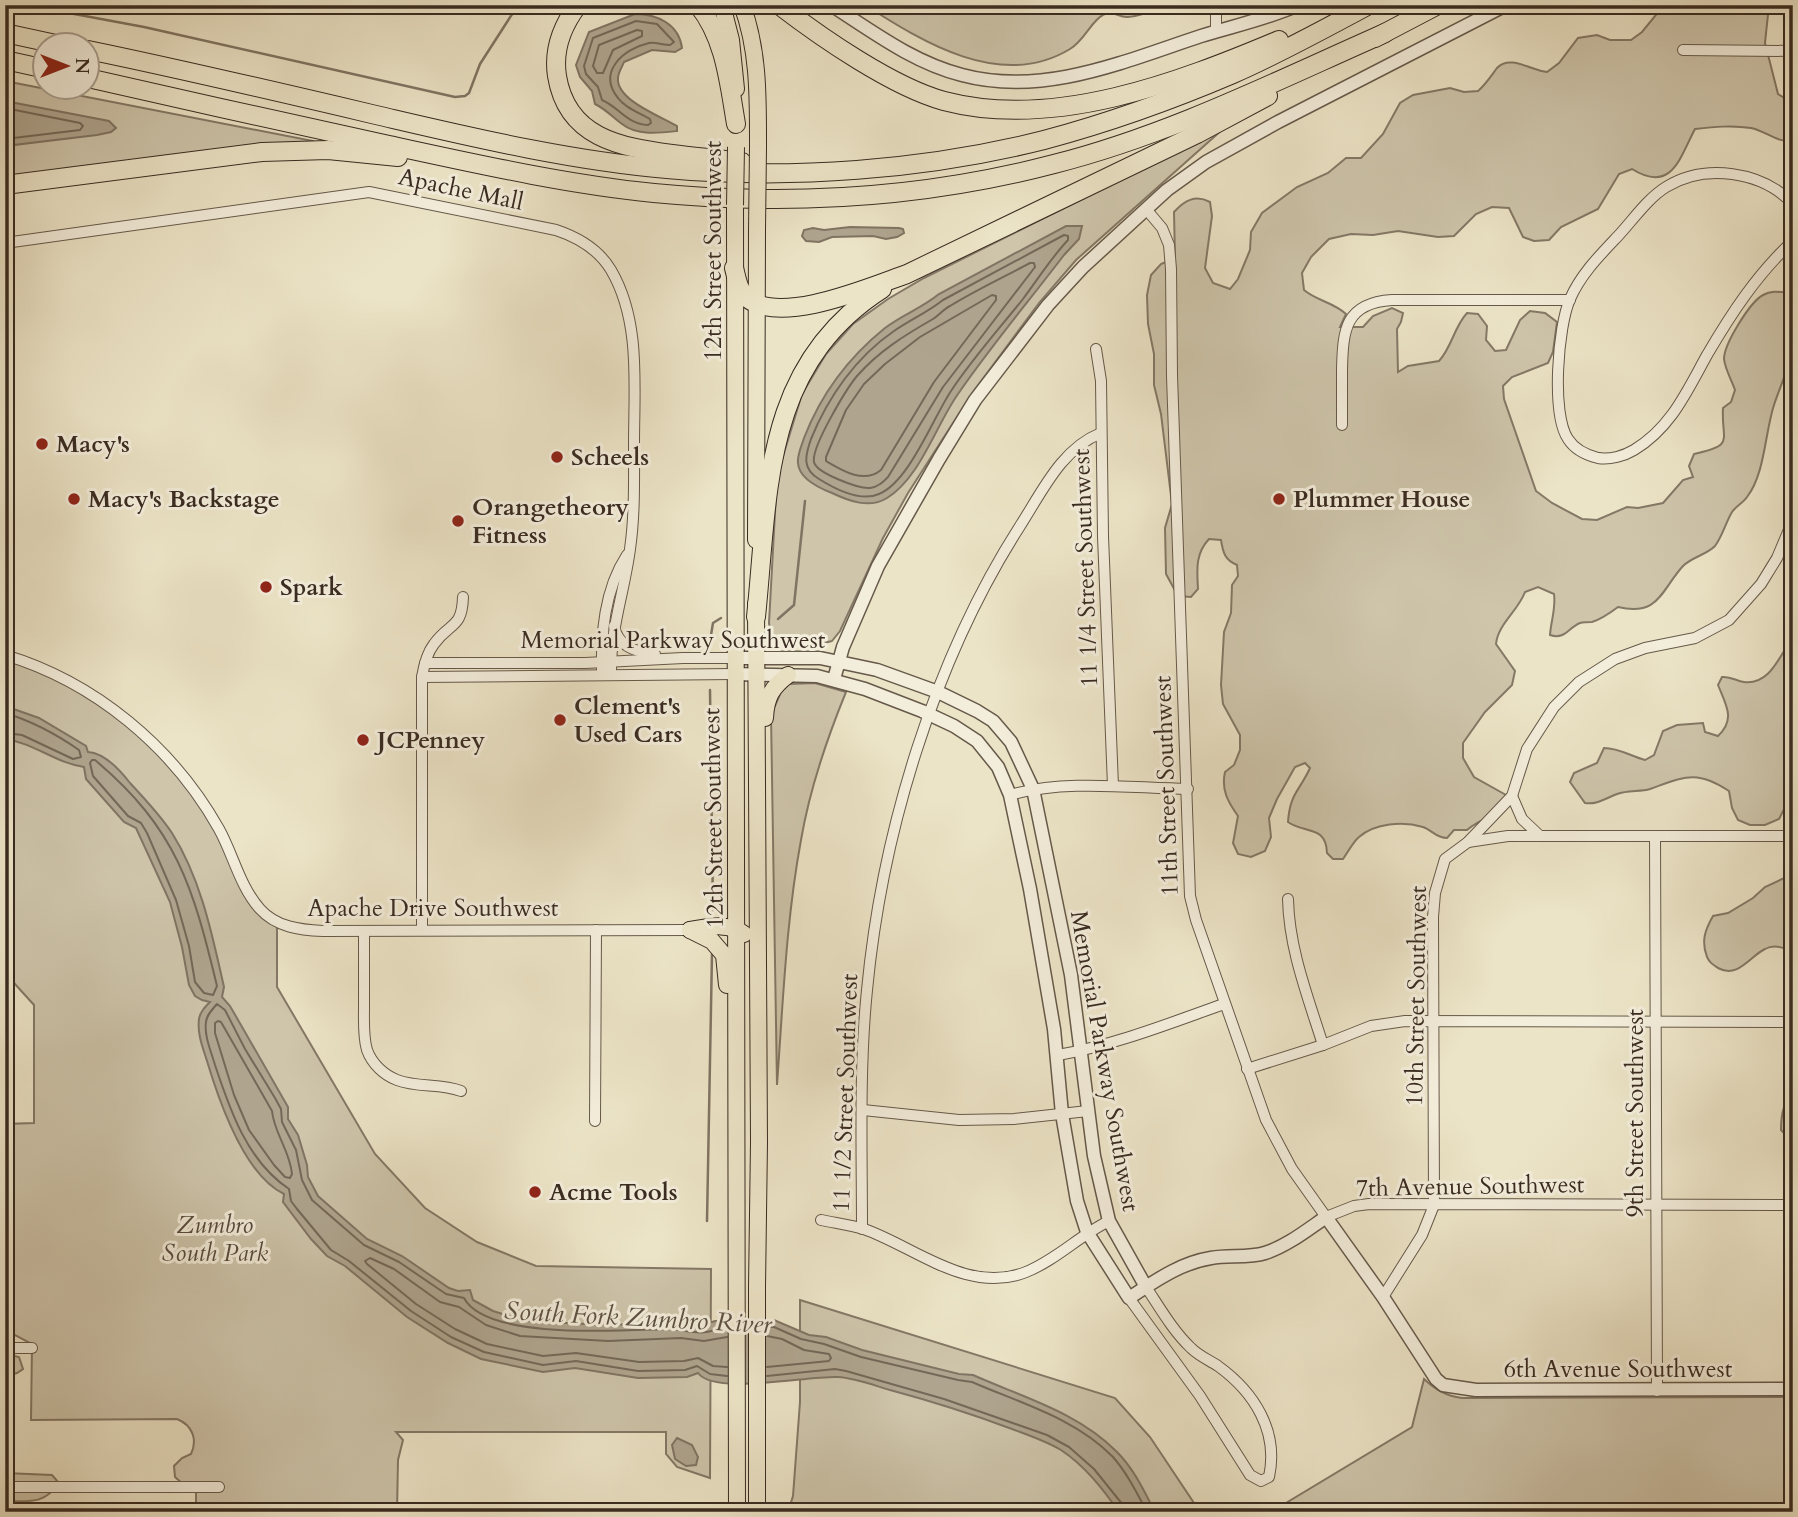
<svg xmlns="http://www.w3.org/2000/svg" width="1798" height="1517" viewBox="0 0 1798 1517" font-family="Cardo,serif">
<style>
.green{fill:#cec5ab;stroke:#847866;stroke-width:2}
.water{fill:#afa58f;stroke:#807463;stroke-width:2}
.lines{fill:none;stroke-linecap:round;stroke-linejoin:round}
.shore{stroke:#746858;stroke-width:2}
.stream{stroke:#807463;stroke-width:2.5}
.minor-casing{stroke:#66594a;stroke-width:12}
.tertiary-casing{stroke:#66594a;stroke-width:15}
.primary-casing{stroke:#392b21;stroke-width:18}
.motorway-casing{stroke:#392b21;stroke-width:20}
.minor{stroke:#f3eddb;stroke-width:10}
.tertiary{stroke:#f3eddb;stroke-width:12}
.primary{stroke:#ece4c7;stroke-width:16}
.motorway{stroke:#ece4c7;stroke-width:18}
.primary-bridge-casing{stroke:#392b21;stroke-width:18;stroke-linecap:butt}
.primary-bridge{stroke:#ece4c7;stroke-width:16}
.poi-dot{fill:#8f2418;stroke:#f3eddb;stroke-width:2.5}
.labels{text-anchor:middle;stroke-width:6;stroke-linejoin:round;paint-order:stroke}
.street-label{font-size:24px;fill:#392b21;stroke:#f3eddb}
.poi-label{font-size:24px;font-weight:bold;fill:#392b21;stroke:#f3eddb;text-anchor:start}
.park-label{font-size:24px;font-style:italic;fill:#574a3d;stroke:#f3eddb}
.water-label{font-size:26px;font-style:italic;fill:#5c5042;stroke:#f3eddb}
</style>
<rect width="100%" height="100%" fill="#ece4c7"/>
<filter id="stains"><feTurbulence type="fractalNoise" baseFrequency=".00286" numOctaves="4"/><feColorMatrix values="0 0 0 0 .2 0 0 0 0 .09 0 0 0 0 .02 0 0 0 .5 -.17"/></filter>
<radialGradient id="worn" r=".72"><stop offset=".6" stop-color="#630" stop-opacity="0"/><stop offset="1" stop-color="#630" stop-opacity=".3"/></radialGradient>
<g class="green">
<path d="M865 5H1169C1156 10 1142 16 1128 17 1118 18 1113 9 1103 15 1092 20 1084 41 1070 49 1001 91 923 42 865 5Z"/>
<path d="M1664 5H1726L1732 11 1740 5H1769L1765 43 1778 94 1788 100H1793V141C1777 143 1766 131 1751 128 1732 125 1713 127 1695 129 1680 157 1672 194 1632 169L1619 174 1598 209 1561 227 1549 240 1534 241 1523 237 1509 208 1492 207 1476 214 1454 236 1438 237 1398 231 1373 235 1351 234 1329 239 1311 257 1302 273 1304 290C1317 301 1333 302 1346 314L1340 327H1363L1373 316 1392 308 1403 313 1401 322 1397 329 1398 372 1408 366 1439 361C1452 347 1454 327 1467 313L1478 314 1487 326 1486 340 1495 351 1506 350 1520 320 1530 311 1545 313 1557 322 1553 352 1548 363 1512 377 1503 386 1504 399 1536 491 1552 503 1582 519 1597 520 1627 507 1638 508 1663 503 1683 480 1693 477 1689 466 1694 454C1736 445 1721 441 1723 408L1731 402 1735 390C1732 381 1725 369 1724 359 1724 344 1750 302 1763 295 1772 290 1780 292 1790 293L1793 291V326L1790 333C1796 355 1781 383 1774 405 1765 432 1765 474 1747 497 1743 503 1736 506 1732 512 1726 522 1722 537 1715 546 1706 555 1692 557 1683 566 1661 590 1659 617 1618 607 1610 613 1602 619 1592 622 1588 622 1584 622 1580 623 1568 628 1565 640 1550 635 1551 620 1556 609 1554 594L1538 587 1525 592C1518 611 1498 624 1496 644L1515 671 1512 685 1485 712 1463 743V758L1474 777 1506 795V809C1492 816 1478 820 1467 830H1454L1447 838C1436 838 1432 830 1423 827 1403 821 1375 823 1359 837 1353 842 1348 852 1343 859H1333L1327 853C1326 825 1305 834 1288 822 1290 793 1299 792 1310 768L1305 763 1295 767 1277 799 1269 818 1271 837 1265 851 1251 857 1238 854 1233 843 1238 816C1228 802 1221 790 1225 772L1234 765 1240 750V735L1223 704 1221 685 1224 632 1231 613 1232 585 1238 576 1237 565C1225 560 1223 553 1221 540L1209 539C1195 554 1197 570 1198 589L1191 597 1178 596 1166 574 1165 528 1172 504 1161 414 1154 385V354L1148 324 1147 295 1151 275 1161 264 1175 258 1174 212C1184 201 1195 194 1210 202L1212 216 1205 268 1213 283 1230 289 1238 279 1250 250 1251 232 1262 213 1297 187 1328 173 1346 158H1361L1383 134 1400 103 1413 95 1450 88 1464 92 1478 91C1486 84 1491 76 1497 68 1510 54 1532 71 1547 72L1559 63 1578 38 1597 35 1610 40H1631L1642 32Z"/>
<path d="M5 81 313 141 312 145 5 179Z"/>
<path d="M1223 129 1076 260 1039 303 973 392 908 493 883 538 840 631 832 641C818 645 787 648 776 639 771 635 770 629 769 623L777 476 802 394 826 354 853 324 888 299 924 278Z"/>
<path d="M1793 637V792L1779 819 1765 825H1750L1738 820 1732 808 1729 791C1696 769 1684 777 1650 789 1640 792 1628 790 1617 794 1606 798 1597 805 1585 803L1570 782 1574 773 1597 763 1604 748C1619 748 1630 756 1645 760L1654 755 1663 731 1677 725 1703 723 1705 732 1718 736C1736 719 1726 705 1718 685L1722 677C1731 676 1736 681 1744 682 1771 685 1780 654 1793 637Z"/>
<path d="M5 656 54 674 150 740 209 812 248 891 277 922V987L375 1154 425 1208 477 1242 536 1266 711 1269 710 1478 677 1467 666 1454V1432H396L403 1440 398 1460 397 1512H196V1484H183L175 1477 174 1466 182 1458 191 1454C198 1439 192 1425 177 1419L31 1420 32 1344 11 1333 7 1327 8 1317 5 1316V1124L34 1123V1005L5 973Z"/>
<path d="M815 683 846 692C828 736 809 793 801 840 786 921 783 1003 777 1085L771 715 781 692 789 684Z"/>
<path d="M1793 874V969L1786 949C1779 946 1772 945 1765 949 1750 956 1738 979 1718 968 1712 964 1710 963 1707 957 1701 941 1705 930 1713 916L1728 913 1753 898 1765 887Z"/>
<path d="M1793 1092V1135L1787 1136 1781 1130C1781 1117 1783 1101 1793 1092Z"/>
<path d="M800 1300 1115 1398 1150 1437 1200 1512H788L793 1496 800 1402Z"/>
<path d="M5 1354 19 1357 23 1369 17 1373 5 1376Z"/>
<path d="M1424 1379C1436 1390 1446 1396 1462 1398L1793 1397V1512H1271L1412 1427Z"/>
<path d="M5 1473 52 1475 59 1483C44 1505 29 1501 5 1501Z"/>
</g>
<g class="water">
<path d="M635 14C657 14 679 24 682 48L675 52 652 50 624 62C622 67 618 73 618 78 616 100 660 116 677 126V131C660 133 637 136 622 124 612 117 607 110 595 104L592 91 580 77 576 65 589 32Z"/>
<path d="M5 101 109 121 116 128 111 132 97 135 5 146Z"/>
<path d="M1066 226H1082L1079 239 1064 255C1029 301 991 346 958 394 936 425 920 478 887 498 869 509 849 501 832 493 819 488 799 479 798 463 797 455 802 445 804 438 821 394 849 357 885 328 902 315 922 308 939 294Z"/>
<path d="M850 227 899 228 903 229 904 233 897 237 886 239 873 236 832 237 819 242 806 241 802 236 804 230 813 228 824 230Z"/>
<path d="M5 706 39 718 86 746 88 752C104 753 120 770 130 783 145 799 160 815 172 833 201 879 212 934 224 987L222 997 230 1006 288 1107V1119L298 1135 307 1165 308 1177 318 1196 367 1239 402 1256 449 1288 458 1291 470 1290 473 1300 493 1311 525 1321 608 1325 682 1322 703 1325 715 1321 774 1320 809 1335 826 1337 862 1350 959 1374 973 1375C1022 1397 1078 1412 1117 1452 1134 1469 1144 1491 1155 1512H1119C1103 1489 1085 1466 1061 1450 1046 1441 1028 1435 1012 1429 972 1414 931 1401 890 1390 873 1385 855 1378 838 1377 810 1375 715 1396 698 1373L687 1377 638 1378 575 1368 543 1372 481 1359 448 1343 407 1317 345 1266 327 1256 311 1239 283 1202 284 1194C244 1175 219 1101 207 1061 203 1048 197 1034 199 1019 200 1012 205 1007 210 1002L202 1000 195 996 189 985 182 947 170 902 136 828 124 822 86 779 84 767C56 763 34 743 5 739Z"/>
<path d="M677 1438 692 1445 698 1457 696 1465 686 1466 675 1459 672 1445Z"/>
</g>
<g class="lines">
<g class="shore">
<path d="M636 21 657 24 674 42 670 45C663 45 656 42 649 43 623 49 597 72 618 98 625 108 640 113 650 119L651 123 648 125C627 124 620 108 602 100L598 87 586 74 584 66 593 38Z"/>
<path d="M637 30 642 31V36L613 50 603 73H597L593 66 599 45Z"/>
<path d="M5 108 80 123 83 126 80 130 5 139"/>
<path d="M1064 235 1068 236V240C1051 258 1038 279 1023 299 999 329 973 358 951 391 933 418 909 482 879 494 861 502 835 489 819 479 802 469 805 456 811 439 828 397 856 357 894 331 910 320 928 312 943 300Z"/>
<path d="M1030 263H1034L1035 267 943 387 888 477C883 482 878 487 870 488 859 489 816 473 814 462 811 447 847 388 857 376 879 351 905 335 933 319 939 315 944 309 950 306 976 290 1004 277 1030 263Z"/>
<path d="M992 295 996 296V300L934 382 881 470C864 484 843 471 826 461V457L846 410 864 384 885 364 920 337Z"/>
<path d="M5 713C32 721 56 734 79 750L81 757 73 759 22 735 5 733"/>
<path d="M92 760H95C177 829 193 887 217 986L213 995 204 993 195 982 189 946 176 900 147 833 141 823 128 816 93 776 90 763Z"/>
<path d="M218 1021 221 1022 272 1111C274 1133 290 1151 292 1174L290 1178 285 1177 274 1165 249 1130 234 1095 215 1033V1023Z"/>
<path d="M767 1327H774L801 1339 824 1344 861 1357 958 1380 972 1382C1020 1403 1075 1418 1113 1457 1127 1473 1137 1493 1147 1512"/>
<path d="M727 1328C719 1328 713 1331 706 1332 695 1334 680 1329 668 1329 625 1330 487 1341 464 1298L446 1294 399 1262 364 1245 312 1200 302 1180 296 1150 282 1122 281 1109 275 1098 245 1049 225 1010 217 1004C212 1010 207 1014 206 1022 204 1036 211 1051 215 1065 230 1110 247 1161 289 1189L291 1201 297 1209 331 1250 349 1261 411 1311 451 1337 484 1352 543 1365 576 1361 638 1371 685 1370 697 1366 710 1374 727 1376"/>
<path d="M767 1336 782 1339 804 1350 829 1354 831 1358 829 1361 767 1367"/>
<path d="M727 1337 704 1341 681 1338 608 1341 520 1336 486 1325 459 1307 440 1302 394 1269 370 1258 365 1261 367 1264 416 1304 455 1329 487 1344 543 1356 576 1353 639 1362 684 1361 698 1358 713 1366 727 1367"/>
<path d="M767 1376 835 1369 846 1371 944 1399 1047 1435 1069 1447 1094 1469 1123 1505 1124 1512"/>
</g>
<g class="stream">
<path d="M26 5 144 27 455 97 465 96 469 93 480 64 518 5"/>
<path d="M778 619 794 605 805 501"/>
<path d="M710 641 713 623 721 618"/>
<path d="M710 690 713 910"/>
<path d="M707 1221 712 954"/>
</g>
<g class="minor-casing">
<g id="minor">
<path d="M1216 5V32"/>
<path d="M1683 50 1793 51"/>
<path d="M1793 204C1762 171 1705 163 1666 187 1647 199 1633 220 1618 236 1600 255 1581 274 1570 299 1558 326 1551 414 1568 439 1575 450 1586 455 1598 458 1610 460 1624 456 1634 450 1671 428 1687 391 1707 355 1731 314 1757 274 1793 241"/>
<path d="M1146 209 1162 228 1169 245 1171 269 1172 376 1190 896 1196 920 1266 1120 1292 1169 1326 1217 1354 1206 1369 1204 1793 1205"/>
<path d="M5 243 369 192 556 230C577 237 599 250 611 270 641 321 634 386 634 443 634 478 635 514 630 549 624 594 610 629 611 675"/>
<path d="M1096 349 1101 381 1103 536 1113 786"/>
<path d="M1342 425C1342 406 1342 388 1342 369 1343 330 1345 303 1392 300H1570"/>
<path d="M614 626C618 647 636 652 655 654"/>
<path d="M5 655C95 682 173 747 219 829 233 854 240 887 260 909 276 927 300 930 323 931L690 930"/>
<path d="M425 663H585L683 658H734"/>
<path d="M602 675C601 634 604 590 627 555"/>
<path d="M422 677 734 674"/>
<path d="M1010 795C1067 779 1129 788 1188 789"/>
<path d="M1512 796 1522 819 1540 836"/>
<path d="M1655 836 1657 1391"/>
<path d="M1468 842 1508 836H1793"/>
<path d="M1288 899C1289 949 1308 997 1323 1045"/>
<path d="M422 930V677C424 665 427 653 434 644 450 622 462 629 463 597"/>
<path d="M364 931C364 956 364 982 364 1007 364 1021 363 1037 367 1050 372 1064 384 1075 397 1080 418 1088 440 1083 461 1091"/>
<path d="M1058 1055C1115 1045 1170 1023 1224 1004"/>
<path d="M1247 1069 1323 1045 1371 1026 1405 1021 1793 1022"/>
<path d="M863 1110 959 1120 1014 1119 1088 1111"/>
<path d="M595 1121 596 930"/>
<path d="M821 1220C835 1223 850 1225 864 1229 915 1247 968 1295 1026 1272 1056 1260 1080 1235 1109 1221"/>
<path d="M862 1229C862 1150 859 1069 867 990 882 833 934 660 1020 526 1042 492 1061 449 1101 433"/>
<path d="M1383 1297 1422 1235 1434 1205 1433 917 1435 893 1445 859 1468 842 1512 796 1527 749 1554 707 1579 682 1615 659 1645 648 1695 638 1729 620 1761 584 1777 558 1793 520"/>
<path d="M1129 1298 1200 1396 1250 1475 1261 1481 1269 1477C1279 1431 1254 1392 1218 1366 1209 1360 1199 1356 1191 1348 1173 1331 1160 1308 1146 1287"/>
<path d="M5 1348H32"/>
<path d="M5 1487H219"/>
</g>
</g>
<g class="tertiary-casing">
<g id="tertiary">
<path d="M831 5C873 32 914 63 962 75 1044 97 1125 61 1201 36 1233 26 1267 19 1298 5"/>
<path d="M734 658H820L877 670 938 692 977 711 993 721 1011 742 1033 789 1071 975 1094 1156 1109 1221 1146 1287"/>
<path d="M734 674 817 676 865 689 922 711 954 726 977 741 998 767 1010 795 1030 889 1054 1029 1062 1114 1077 1201 1087 1232 1129 1298C1155 1281 1180 1263 1211 1258 1229 1255 1249 1258 1265 1253 1287 1246 1307 1230 1326 1217L1383 1297 1436 1379 1443 1385 1476 1390 1793 1389"/>
<path d="M834 679 843 647 878 566 939 459 975 400 1048 305 1083 267 1167 190 1206 162 1278 122 1506 5"/>
</g>
</g>
<g class="primary-casing">
<g id="primary">
<path d="M722 5 731 40 736 89"/>
<path d="M742 5C759 51 758 99 758 147"/>
<path d="M735 205 737 1512"/>
<path d="M756 540 757 230"/>
<path d="M756 604 759 1142 757 1287V1512"/>
<path d="M765 718C766 697 772 687 788 675"/>
<path d="M690 930 712 941 724 955 727 985"/>
<path d="M690 930C708 927 729 922 744 934"/>
</g>
</g>
<g class="motorway-casing">
<g id="motorway">
<path d="M578 5C562 26 553 50 557 76 567 138 620 147 672 154 696 157 719 159 742 162"/>
<path d="M698 5C725 38 729 83 736 124"/>
<path d="M779 5C822 38 893 87 944 101 1054 130 1179 82 1279 40"/>
<path d="M5 33 65 46"/>
<path d="M1375 38 1438 5"/>
<path d="M88 50C190 71 291 95 393 119 483 140 575 161 667 169 790 180 925 170 1044 140 1108 123 1172 100 1233 74 1279 54 1324 29 1369 5"/>
<path d="M5 60 46 69"/>
<path d="M88 78C188 101 289 123 389 145 477 164 565 184 654 193 788 206 924 198 1054 164 1169 135 1276 81 1385 33"/>
<path d="M5 185 262 152 328 150 398 157"/>
<path d="M734 268C737 279 738 290 747 298 780 326 870 287 907 274L1197 134 1268 96"/>
<path d="M756 617C769 491 762 366 882 289"/>
</g>
</g>
<use href="#minor" class="minor"/>
<use href="#tertiary" class="tertiary"/>
<use href="#primary" class="primary"/>
<use href="#motorway" class="motorway"/>
<g class="primary-bridge-casing">
<g id="primary-bridge">
<path d="M735 205 736 147"/>
<path d="M757 230 758 147"/>
</g>
</g>
<use href="#primary-bridge" class="primary-bridge"/>
</g>
<g class="poi-dot">
<circle cx="42" cy="444" r="7"/>
<circle cx="557" cy="457" r="7"/>
<circle cx="74" cy="499" r="7"/>
<circle cx="1279" cy="499" r="7"/>
<circle cx="458" cy="521" r="7"/>
<circle cx="266" cy="587" r="7"/>
<circle cx="560" cy="720" r="7"/>
<circle cx="363" cy="740" r="7"/>
<circle cx="535" cy="1192" r="7"/>
</g>
<g class="labels">
<g class="street-label">
<text transform="translate(461 189) rotate(12)" y="8">Apache Mall</text>
<text transform="translate(713 251) rotate(-90)" y="8">12th Street Southwest</text>
<text transform="translate(1085 568) rotate(-92)" y="8">11 1/4 Street Southwest</text>
<text x="673" y="648">Memorial Parkway Southwest</text>
<text transform="translate(1166 786) rotate(-92)" y="8">11th Street Southwest</text>
<text transform="translate(713 818) rotate(-91)" y="8">12th Street Southwest</text>
<text x="433" y="916">Apache Drive Southwest</text>
<text transform="translate(1416 996) rotate(-89)" y="8">10th Street Southwest</text>
<text transform="translate(1105 1061) rotate(80)" y="8">Memorial Parkway Southwest</text>
<text transform="translate(845 1093) rotate(-88)" y="8">11 1/2 Street Southwest</text>
<text transform="translate(1635 1113) rotate(-90)" y="8">9th Street Southwest</text>
<text transform="translate(1470 1186) rotate(-1)" y="8">7th Avenue Southwest</text>
<text x="1618" y="1377">6th Avenue Southwest</text>
</g>
<g class="poi-label">
<text x="56" y="452">Macy's</text>
<text x="571" y="465">Scheels</text>
<text x="88" y="507">Macy's Backstage</text>
<text x="1293" y="507">Plummer House</text>
<text x="472" y="515">Orangetheory<tspan x="472" dy="28">Fitness</tspan></text>
<text x="280" y="595">Spark</text>
<text x="574" y="714">Clement's<tspan x="574" dy="28">Used Cars</tspan></text>
<text x="377" y="748">JCPenney</text>
<text x="549" y="1200">Acme Tools</text>
</g>
<g class="park-label">
<text x="215" y="1233">Zumbro<tspan x="215" dy="28">South Park</tspan></text>
</g>
<g class="water-label">
<text transform="translate(638 1317) rotate(3)" y="9">South Fork Zumbro River</text>
</g>
</g>
<rect width="1798" height="1517" fill="none" stroke="#ece4c7" stroke-width="28"/>
<rect x="7" y="7" width="1784" height="1503" fill="none" stroke="#392b21" stroke-width="3.5"/>
<rect x="14" y="14" width="1770" height="1489" fill="none" stroke="#392b21" stroke-width="2"/>
<g transform="translate(66 66) rotate(90)"><circle r="33" fill="#f3eddb" stroke="#a99f91" stroke-width="2"/>
<path d="M0-5L12 26L0 18L-12 26Z" fill="#8f2418"/>
<text y="-10" font-size="19" font-weight="bold" text-anchor="middle" fill="#392b21">N</text>
</g>
<rect width="100%" height="100%" filter="url(#stains)"/>
<rect width="100%" height="100%" fill="url(#worn)"/>
</svg>
